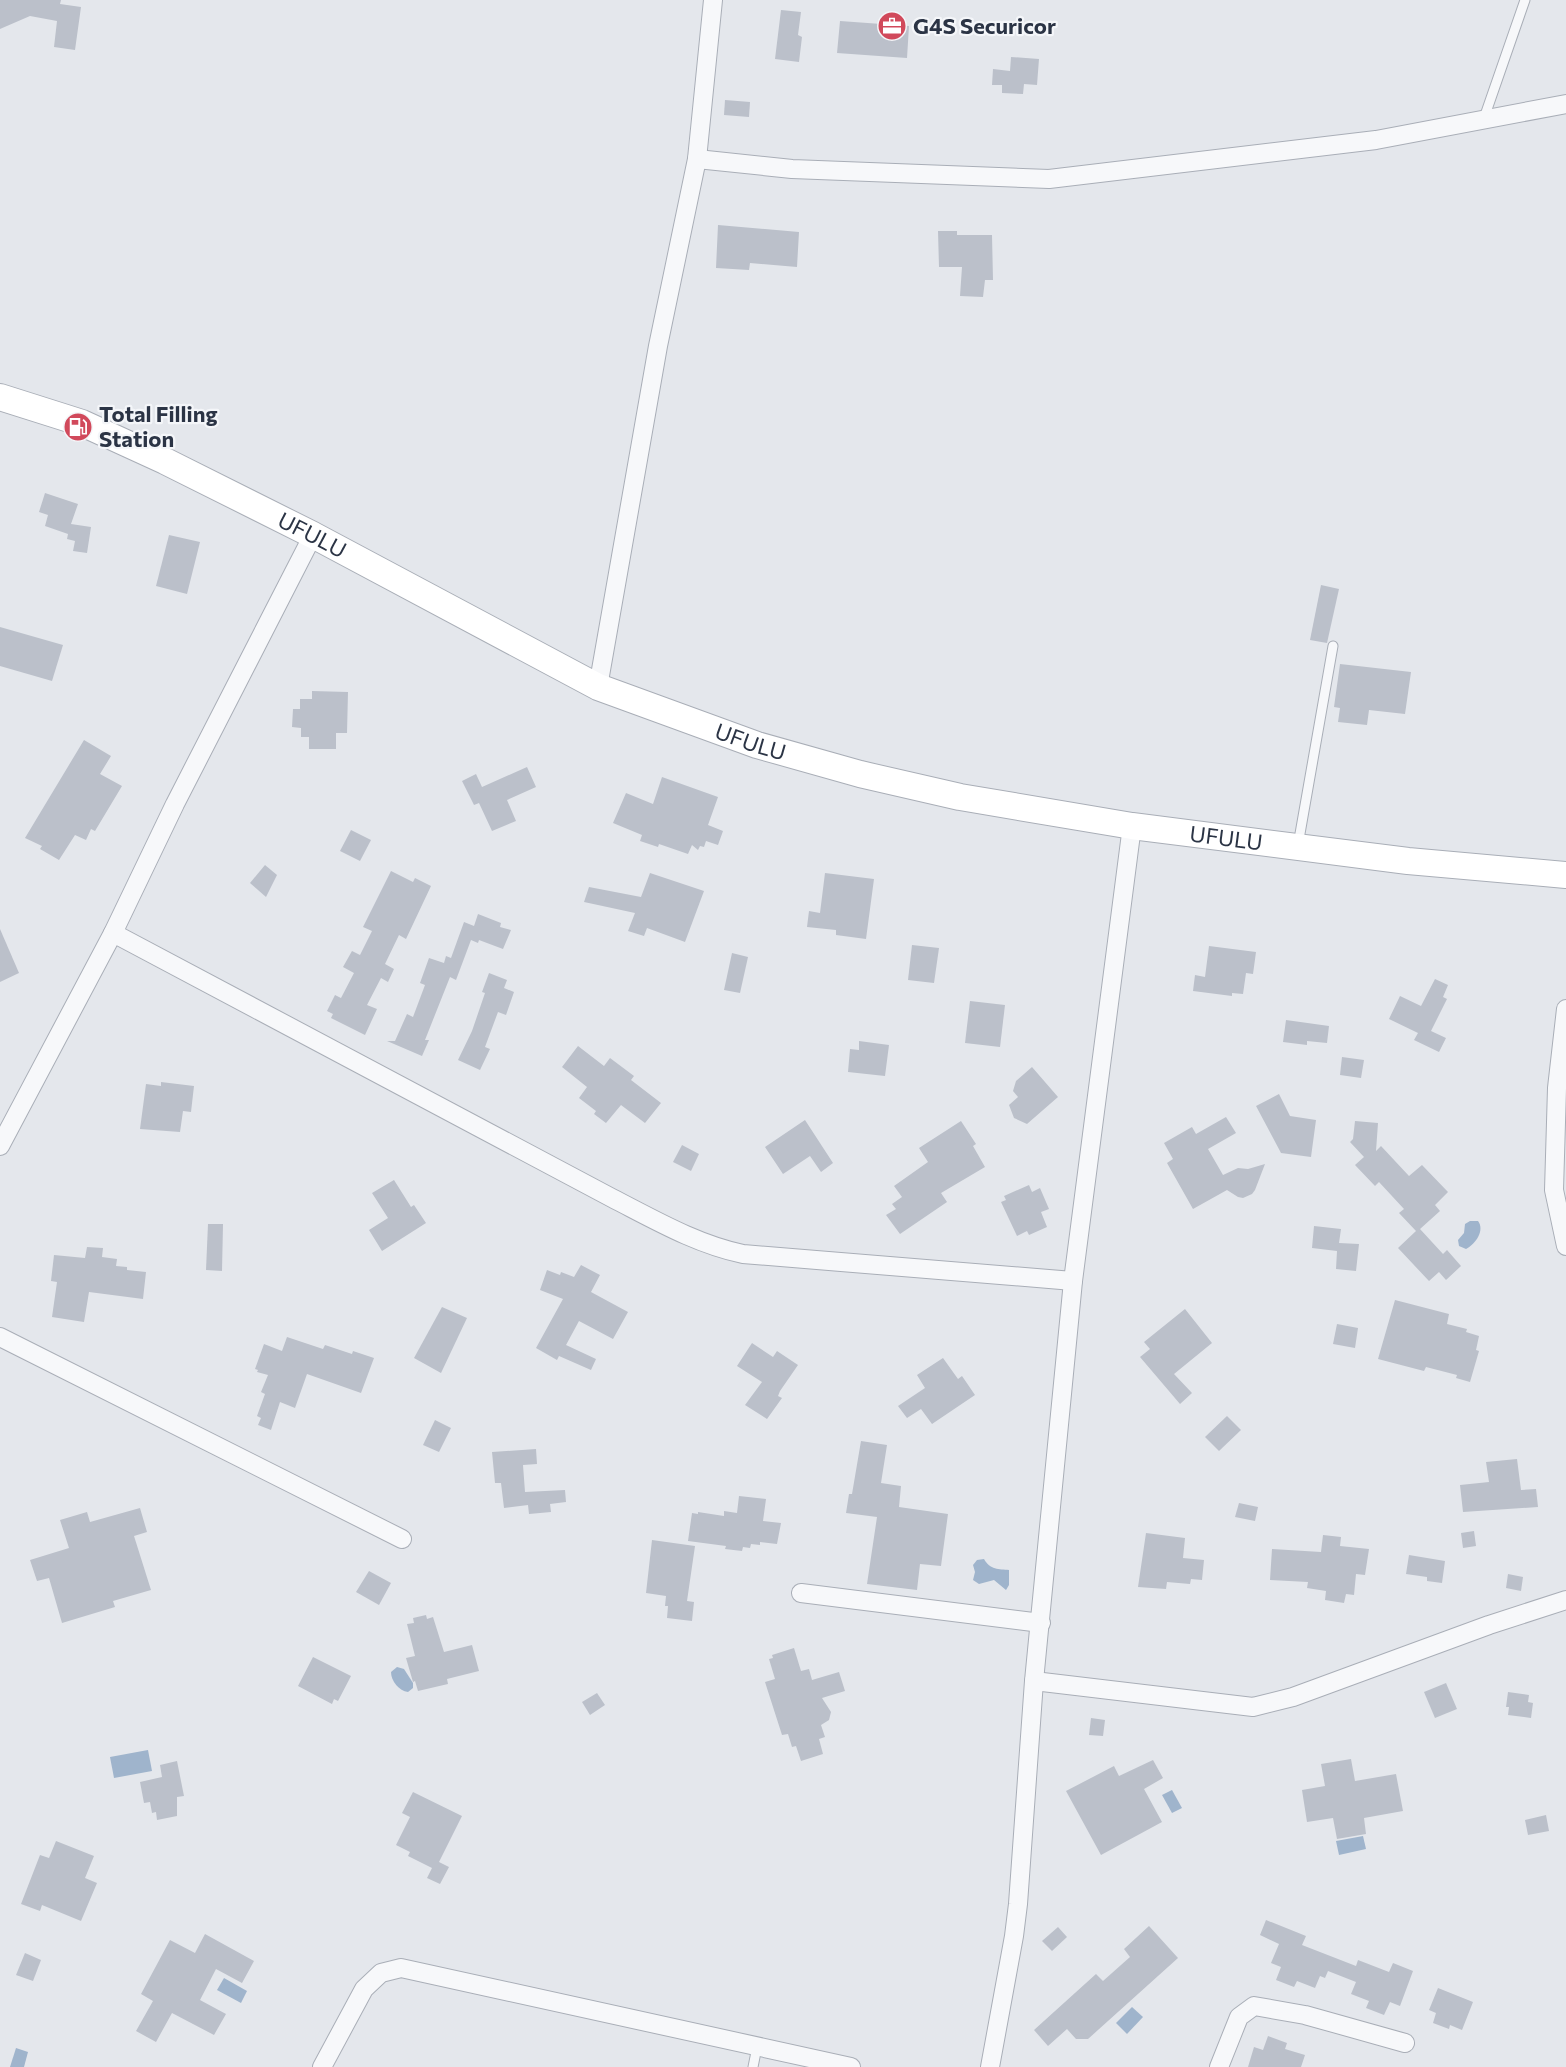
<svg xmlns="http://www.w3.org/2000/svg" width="1566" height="2067" viewBox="0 0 1566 2067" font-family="Commissioner,sans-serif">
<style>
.water{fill:#9fb4cc}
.building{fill:#bbc0ca}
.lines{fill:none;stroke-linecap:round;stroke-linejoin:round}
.lane-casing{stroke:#a9aeb7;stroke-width:11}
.street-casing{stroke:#a9aeb7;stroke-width:20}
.secondary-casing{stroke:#a9aeb7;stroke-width:28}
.lane{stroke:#f7f8fa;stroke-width:9}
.street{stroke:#f7f8fa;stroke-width:18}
.secondary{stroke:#fff;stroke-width:26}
.labels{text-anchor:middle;stroke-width:4.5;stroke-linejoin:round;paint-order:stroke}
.poi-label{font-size:22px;font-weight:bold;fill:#2b3445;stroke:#f4f6f9;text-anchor:start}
.street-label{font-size:22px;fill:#2b3445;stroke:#f4f6f9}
</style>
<rect width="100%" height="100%" fill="#e4e7ec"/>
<g class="water">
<path d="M1470 1221H1478C1485 1230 1476 1244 1466 1249L1459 1246 1458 1240 1464 1233 1465 1224Z"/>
<path d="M984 1559C990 1570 999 1569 1009 1570V1585L1006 1590 994 1580 979 1584 973 1580 975 1572 973 1565 977 1560Z"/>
<path d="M397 1667 404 1669 413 1683V1688L408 1692C399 1691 391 1681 391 1672Z"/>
<path d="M148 1750 152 1771 114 1778 110 1757Z"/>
<path d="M1172 1790 1182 1808 1172 1813 1162 1795Z"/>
<path d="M1363 1836 1366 1849 1339 1855 1336 1841Z"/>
<path d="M224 1978 247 1991 241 2003 217 1990Z"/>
<path d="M1132 2007 1143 2017 1127 2034 1116 2023Z"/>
<path d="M16 2048 28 2052 24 2067H10Z"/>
</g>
<g class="building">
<path d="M0 0H61L60 4 81 7 75 50 54 47 57 21 30 16 0 29Z"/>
<path d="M781 10 801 12 798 35 802 37 799 62 775 59Z"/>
<path d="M840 21 909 26 907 58 837 53Z"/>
<path d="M1011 57 1039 59 1037 85 1024 84 1023 94 1002 93V85H992L993 69 1010 71Z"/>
<path d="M725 100 750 102 749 117 724 115Z"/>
<path d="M718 225 799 232 797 267 750 263 749 270 716 268Z"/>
<path d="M938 231H957V235H992L993 280H985L983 297 960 296 962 267H939Z"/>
<path d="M45 493 78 504 71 524 91 527 87 553 73 551 75 541 67 539 68 534 45 526 48 515 39 512Z"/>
<path d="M169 535 200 542 187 594 156 586Z"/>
<path d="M1321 585 1339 589 1327 643 1310 640Z"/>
<path d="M0 627 63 645 52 681 0 666Z"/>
<path d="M1340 664 1411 672 1405 714 1369 710 1367 725 1338 722 1340 708 1334 707Z"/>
<path d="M312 691 348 692 347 733H336V749H309V737H301V728L292 727 293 709H300V699H312Z"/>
<path d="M84 740 111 756 100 774 122 786 95 831 91 829 86 840 75 835 59 860 40 849 42 846 25 838Z"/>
<path d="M527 767 536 787 507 800 516 821 492 831 479 803 474 805 462 781 476 774 482 787Z"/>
<path d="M662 777 718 797 708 825 723 831 718 845 706 841 704 847 700 846 698 850 692 845 688 854 659 844 658 847 640 841 642 835 613 823 626 793 653 804Z"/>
<path d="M351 830 371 840 360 861 340 851Z"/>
<path d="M265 865 277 875 266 897 250 883Z"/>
<path d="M391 871 413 882 415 878 431 886 406 939 399 935 385 964 394 969 388 982 381 978 367 1005 377 1009 365 1035 331 1018 333 1014 327 1011 335 995 341 998 354 973 343 967 352 951 360 955 372 931 363 927Z"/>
<path d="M650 873 704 891 685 942 647 928 644 936 628 931 635 913 584 902 589 887 641 897Z"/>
<path d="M825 873 874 879 866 939 836 935V930L807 927 809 911 820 913Z"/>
<path d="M478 914 501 923 500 927 511 930 503 949 479 940 478 943 471 940 456 980 450 977 425 1040H429L422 1056 387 1041H395L407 1014 413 1017 425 985 420 983 429 958 444 963 446 956 451 958 464 922 474 926Z"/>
<path d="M0 929 19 973 0 982Z"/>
<path d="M912 945 939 948 934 983 908 980Z"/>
<path d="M1209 946 1256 952 1253 974 1246 973 1243 994 1232 993V996L1193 991 1195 975 1205 977Z"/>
<path d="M732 953 748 957 740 993 724 990Z"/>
<path d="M489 973 507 980 504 988 514 992 506 1015 498 1012 485 1047 490 1049 480 1070 458 1060 472 1031 485 993 482 992Z"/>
<path d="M1435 979 1448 985 1443 997 1447 999 1431 1031 1446 1038 1439 1052 1414 1040 1418 1033 1389 1019 1400 996 1421 1006Z"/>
<path d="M970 1001 1005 1005 1000 1047 965 1043Z"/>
<path d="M1286 1020 1329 1026 1327 1043 1307 1041V1045L1283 1042Z"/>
<path d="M859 1041 889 1045 885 1076 848 1072 850 1049 859 1050Z"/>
<path d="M578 1046 604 1066 610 1058 634 1076 631 1080 661 1103 645 1123 621 1105 606 1123 594 1114 596 1111 579 1098 587 1087 562 1067Z"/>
<path d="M1342 1057 1364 1060 1361 1078 1340 1075Z"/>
<path d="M1032 1067 1058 1097 1027 1124 1014 1118 1009 1105 1018 1097 1013 1091 1016 1081Z"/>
<path d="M161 1082 194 1086 191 1112 183 1111 180 1132 140 1129 146 1084 161 1086Z"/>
<path d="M1279 1094 1290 1116 1316 1120 1311 1157 1281 1153 1256 1106Z"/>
<path d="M1226 1117 1236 1133 1208 1149 1223 1175 1238 1168 1248 1169 1265 1164 1255 1190 1252 1194 1243 1198 1238 1197 1227 1190 1193 1209 1167 1163 1173 1159 1164 1143 1192 1127 1196 1134Z"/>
<path d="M805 1120 833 1163 821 1172 810 1156 783 1174 765 1147Z"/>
<path d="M961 1121 976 1144 973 1146 985 1167 941 1193 947 1202 900 1234 886 1215 896 1209 892 1204 902 1197 894 1186 928 1162 919 1148Z"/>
<path d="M1355 1121 1378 1123 1376 1151 1381 1146 1409 1176 1422 1165 1448 1192 1435 1205 1440 1211 1420 1229 1443 1254 1447 1250 1461 1266 1446 1280 1439 1272 1429 1281 1398 1248 1416 1231 1399 1213 1404 1209 1379 1182 1375 1186 1355 1165 1364 1157 1350 1142 1353 1139Z"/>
<path d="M682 1145 699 1154 691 1171 673 1162Z"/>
<path d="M394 1180 411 1207 414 1205 426 1223 382 1251 369 1230 388 1218 372 1193Z"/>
<path d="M1029 1185 1032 1192 1040 1188 1049 1209 1041 1212 1047 1227 1029 1235 1027 1231 1017 1236 1001 1202 1006 1200 1004 1196Z"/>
<path d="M208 1224H223L222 1271 206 1270Z"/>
<path d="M1314 1226 1341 1229 1339 1243 1359 1244 1356 1271 1336 1269 1337 1251 1312 1248Z"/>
<path d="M87 1247 103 1248 102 1257 117 1259 116 1266 127 1267V1270L146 1272 143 1299 89 1292 84 1322 52 1317 57 1282 51 1281 54 1255 85 1258Z"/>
<path d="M581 1265 600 1275 591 1292 628 1312 613 1339 579 1321 566 1345 596 1359 591 1370 559 1356 557 1360 536 1348 563 1299 540 1290 547 1270 560 1275 561 1272 574 1277Z"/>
<path d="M1395 1300 1449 1314 1447 1324 1467 1329 1466 1332 1479 1336 1476 1350 1479 1351 1470 1382 1456 1378 1457 1375 1426 1367 1424 1371 1378 1359Z"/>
<path d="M442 1307 467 1318 441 1373 414 1358Z"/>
<path d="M1185 1309 1212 1343 1174 1374 1192 1393 1180 1404 1140 1357 1150 1349 1144 1342Z"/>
<path d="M1337 1324 1358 1328 1355 1348 1333 1344Z"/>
<path d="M287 1337 323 1349 325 1345 352 1354 353 1351 374 1358 361 1393 307 1374 295 1408 280 1402 271 1430 258 1425 261 1418 257 1416 265 1394 261 1392 268 1375 257 1372 258 1370 255 1369 264 1344 282 1351Z"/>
<path d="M752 1343 773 1357 777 1351 798 1365 780 1391 778 1396 782 1398 767 1419 745 1405 762 1382 737 1366Z"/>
<path d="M943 1358 958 1379 962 1376 975 1395 932 1424 921 1409 907 1418 898 1406 925 1388 917 1375Z"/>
<path d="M1227 1416 1241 1430 1219 1451 1205 1437Z"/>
<path d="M435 1420 451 1428 439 1452 423 1445Z"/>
<path d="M861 1441 887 1445 881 1483 901 1486 899 1507 948 1514 941 1566 920 1564 917 1590 867 1584 877 1517 846 1513 849 1494H852Z"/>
<path d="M536 1449 537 1464 523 1465 525 1492 565 1490 566 1502 550 1504 551 1512 529 1514 528 1505 504 1508 501 1483H495L492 1452Z"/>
<path d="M1517 1459 1521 1490 1536 1489 1538 1507 1463 1512 1460 1485 1489 1482 1486 1462Z"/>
<path d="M739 1496 766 1499 763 1521 781 1523 777 1544 760 1542V1545L751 1544 750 1548 743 1547 742 1551 725 1549 726 1546 688 1541 692 1513 698 1514V1512L724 1516V1511L737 1513Z"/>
<path d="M1239 1503 1258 1507 1255 1521 1235 1517Z"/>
<path d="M140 1508 147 1532 134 1536 151 1590 113 1601 115 1607 62 1623 49 1578 37 1581 30 1560 69 1548 60 1520 87 1512 90 1522Z"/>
<path d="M1474 1531 1476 1546 1463 1548 1461 1533Z"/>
<path d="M1146 1533 1185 1538 1183 1558 1204 1560 1202 1580 1191 1579 1190 1584 1167 1582 1166 1589 1138 1587Z"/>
<path d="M1323 1535 1341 1537 1340 1546 1369 1549 1365 1575 1356 1574 1354 1595 1346 1594 1344 1603 1325 1600 1326 1591 1307 1588 1308 1582 1270 1580 1272 1549 1321 1552Z"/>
<path d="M652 1540 695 1546 687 1601 694 1602 692 1621 667 1618 668 1606H665L666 1596 646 1593Z"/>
<path d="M1409 1555 1445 1561 1442 1583 1427 1581V1577L1406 1574Z"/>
<path d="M369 1571 391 1583 379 1605 356 1592Z"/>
<path d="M1508 1574 1523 1577 1521 1591 1506 1588Z"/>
<path d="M426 1615 427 1619 433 1617 444 1652 472 1645 479 1671 447 1679 448 1684 418 1691 415 1681 413 1682 406 1658 415 1656 407 1624 414 1623 413 1618Z"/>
<path d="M794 1648 801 1671 809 1669 812 1680 839 1672 845 1691 822 1698 831 1712 829 1720 821 1725 825 1737 819 1739 823 1754 801 1761 796 1746 792 1747 788 1734 782 1735 765 1682 775 1679 769 1659 773 1658 772 1655Z"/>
<path d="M313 1657 351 1676 338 1701 334 1699 332 1704 298 1686Z"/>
<path d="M1446 1683 1457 1709 1435 1718 1424 1692Z"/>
<path d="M1508 1692 1529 1695 1528 1702 1533 1703 1531 1718 1508 1715 1509 1707H1506Z"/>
<path d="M597 1693 605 1705 590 1715 582 1702Z"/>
<path d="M1091 1718 1105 1720 1103 1736 1089 1735Z"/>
<path d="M1351 1759 1355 1781 1396 1774 1403 1811 1364 1818 1366 1834 1337 1839 1333 1818 1307 1822 1302 1790 1325 1786 1321 1764Z"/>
<path d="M1153 1760 1163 1778 1144 1789 1162 1822 1101 1855 1066 1791 1114 1766 1119 1776Z"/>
<path d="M177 1761 184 1796 177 1797V1816L157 1820 156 1812 152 1813 150 1802 144 1803 140 1782 162 1777 160 1765Z"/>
<path d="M413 1792 462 1816 439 1862 449 1867 440 1884 427 1878 432 1868 408 1856 410 1852 396 1845 410 1817 402 1813Z"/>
<path d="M1546 1815 1549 1831 1528 1835 1525 1820Z"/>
<path d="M56 1841 94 1856 85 1878 97 1883 81 1921 42 1905 40 1911 21 1904 40 1855 49 1858Z"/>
<path d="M1266 1920 1306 1936 1302 1945 1356 1966 1358 1960 1389 1972 1393 1963 1413 1971 1400 2006 1390 2002 1384 2015 1366 2008 1369 2001 1351 1994 1356 1982 1328 1971 1325 1978 1320 1976 1315 1988 1297 1981 1294 1987 1276 1980 1281 1967 1271 1963 1279 1944 1260 1935Z"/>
<path d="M1149 1926 1178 1958 1088 2039H1076L1067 2029 1048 2046 1034 2030 1096 1974 1103 1981 1130 1957 1124 1949Z"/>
<path d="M1058 1927 1067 1937 1052 1951 1042 1941Z"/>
<path d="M205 1934 254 1961 242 1983 216 1969 200 2000 226 2014 214 2035 172 2013 156 2042 136 2031 153 2001 141 1994 170 1940 195 1953Z"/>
<path d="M25 1953 41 1960 33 1981 16 1975Z"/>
<path d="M1438 1988 1473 2002 1462 2030 1450 2025 1449 2029 1433 2023 1436 2013 1429 2010Z"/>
<path d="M1268 2036 1287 2043 1285 2049 1305 2055 1301 2067H1248L1254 2047 1263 2050Z"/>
</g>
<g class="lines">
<g class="lane-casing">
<g id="lane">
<path d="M1483 121 1525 0"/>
<path d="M1298 845 1333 646"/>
<path d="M753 2067 757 2047"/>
</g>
</g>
<g class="street-casing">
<g id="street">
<path d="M697 159 792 169 1049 179 1376 140 1566 104"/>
<path d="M598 687 658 346 697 159 713 0"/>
<path d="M113 933 612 1198C655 1220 696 1244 743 1254L1073 1281"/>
<path d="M1566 1009 1557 1088 1554 1190 1566 1246"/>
<path d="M0 1146 113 933 175 804 313 535"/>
<path d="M0 1337 402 1539"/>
<path d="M801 1593 1041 1623"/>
<path d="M1034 1681 1253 1707 1293 1697 1489 1625 1566 1600"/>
<path d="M322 2067 364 1989 381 1973 401 1968 851 2067"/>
<path d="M990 2067 1014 1936 1018 1904 1034 1681 1073 1281 1132 826"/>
<path d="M1219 2067 1239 2017 1254 2006 1305 2015 1405 2043"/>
</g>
</g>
<g class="secondary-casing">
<g id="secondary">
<path id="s1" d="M0 397 82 423 165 461 313 535 598 687 757 745 860 774 960 797 1132 826 1408 861 1566 875"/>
</g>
</g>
<use href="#lane" class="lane"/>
<use href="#street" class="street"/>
<use href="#secondary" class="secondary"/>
</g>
<defs>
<g id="office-disc" transform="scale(1.5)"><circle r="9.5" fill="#d1495b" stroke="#f4f6f9"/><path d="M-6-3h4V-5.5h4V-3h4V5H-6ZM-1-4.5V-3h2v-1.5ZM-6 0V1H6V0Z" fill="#fff"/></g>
<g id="fuel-disc" transform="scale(1.5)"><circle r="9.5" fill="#d1495b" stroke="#f4f6f9"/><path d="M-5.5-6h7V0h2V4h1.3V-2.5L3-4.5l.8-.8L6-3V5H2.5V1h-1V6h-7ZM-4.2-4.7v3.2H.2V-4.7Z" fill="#fff"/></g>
</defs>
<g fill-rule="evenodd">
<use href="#office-disc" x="892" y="26"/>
<use href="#fuel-disc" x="78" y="427"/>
</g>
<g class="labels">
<g class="poi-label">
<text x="913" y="34">G4S Securicor</text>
<text x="99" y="422">Total Filling<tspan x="99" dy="25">Station</tspan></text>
</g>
<g class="street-label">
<text dy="8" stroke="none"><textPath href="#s1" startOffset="342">UFULU</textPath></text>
<text dy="8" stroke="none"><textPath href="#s1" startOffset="828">UFULU</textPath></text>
<text dy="8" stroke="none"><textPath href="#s1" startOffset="1314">UFULU</textPath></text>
</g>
</g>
</svg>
